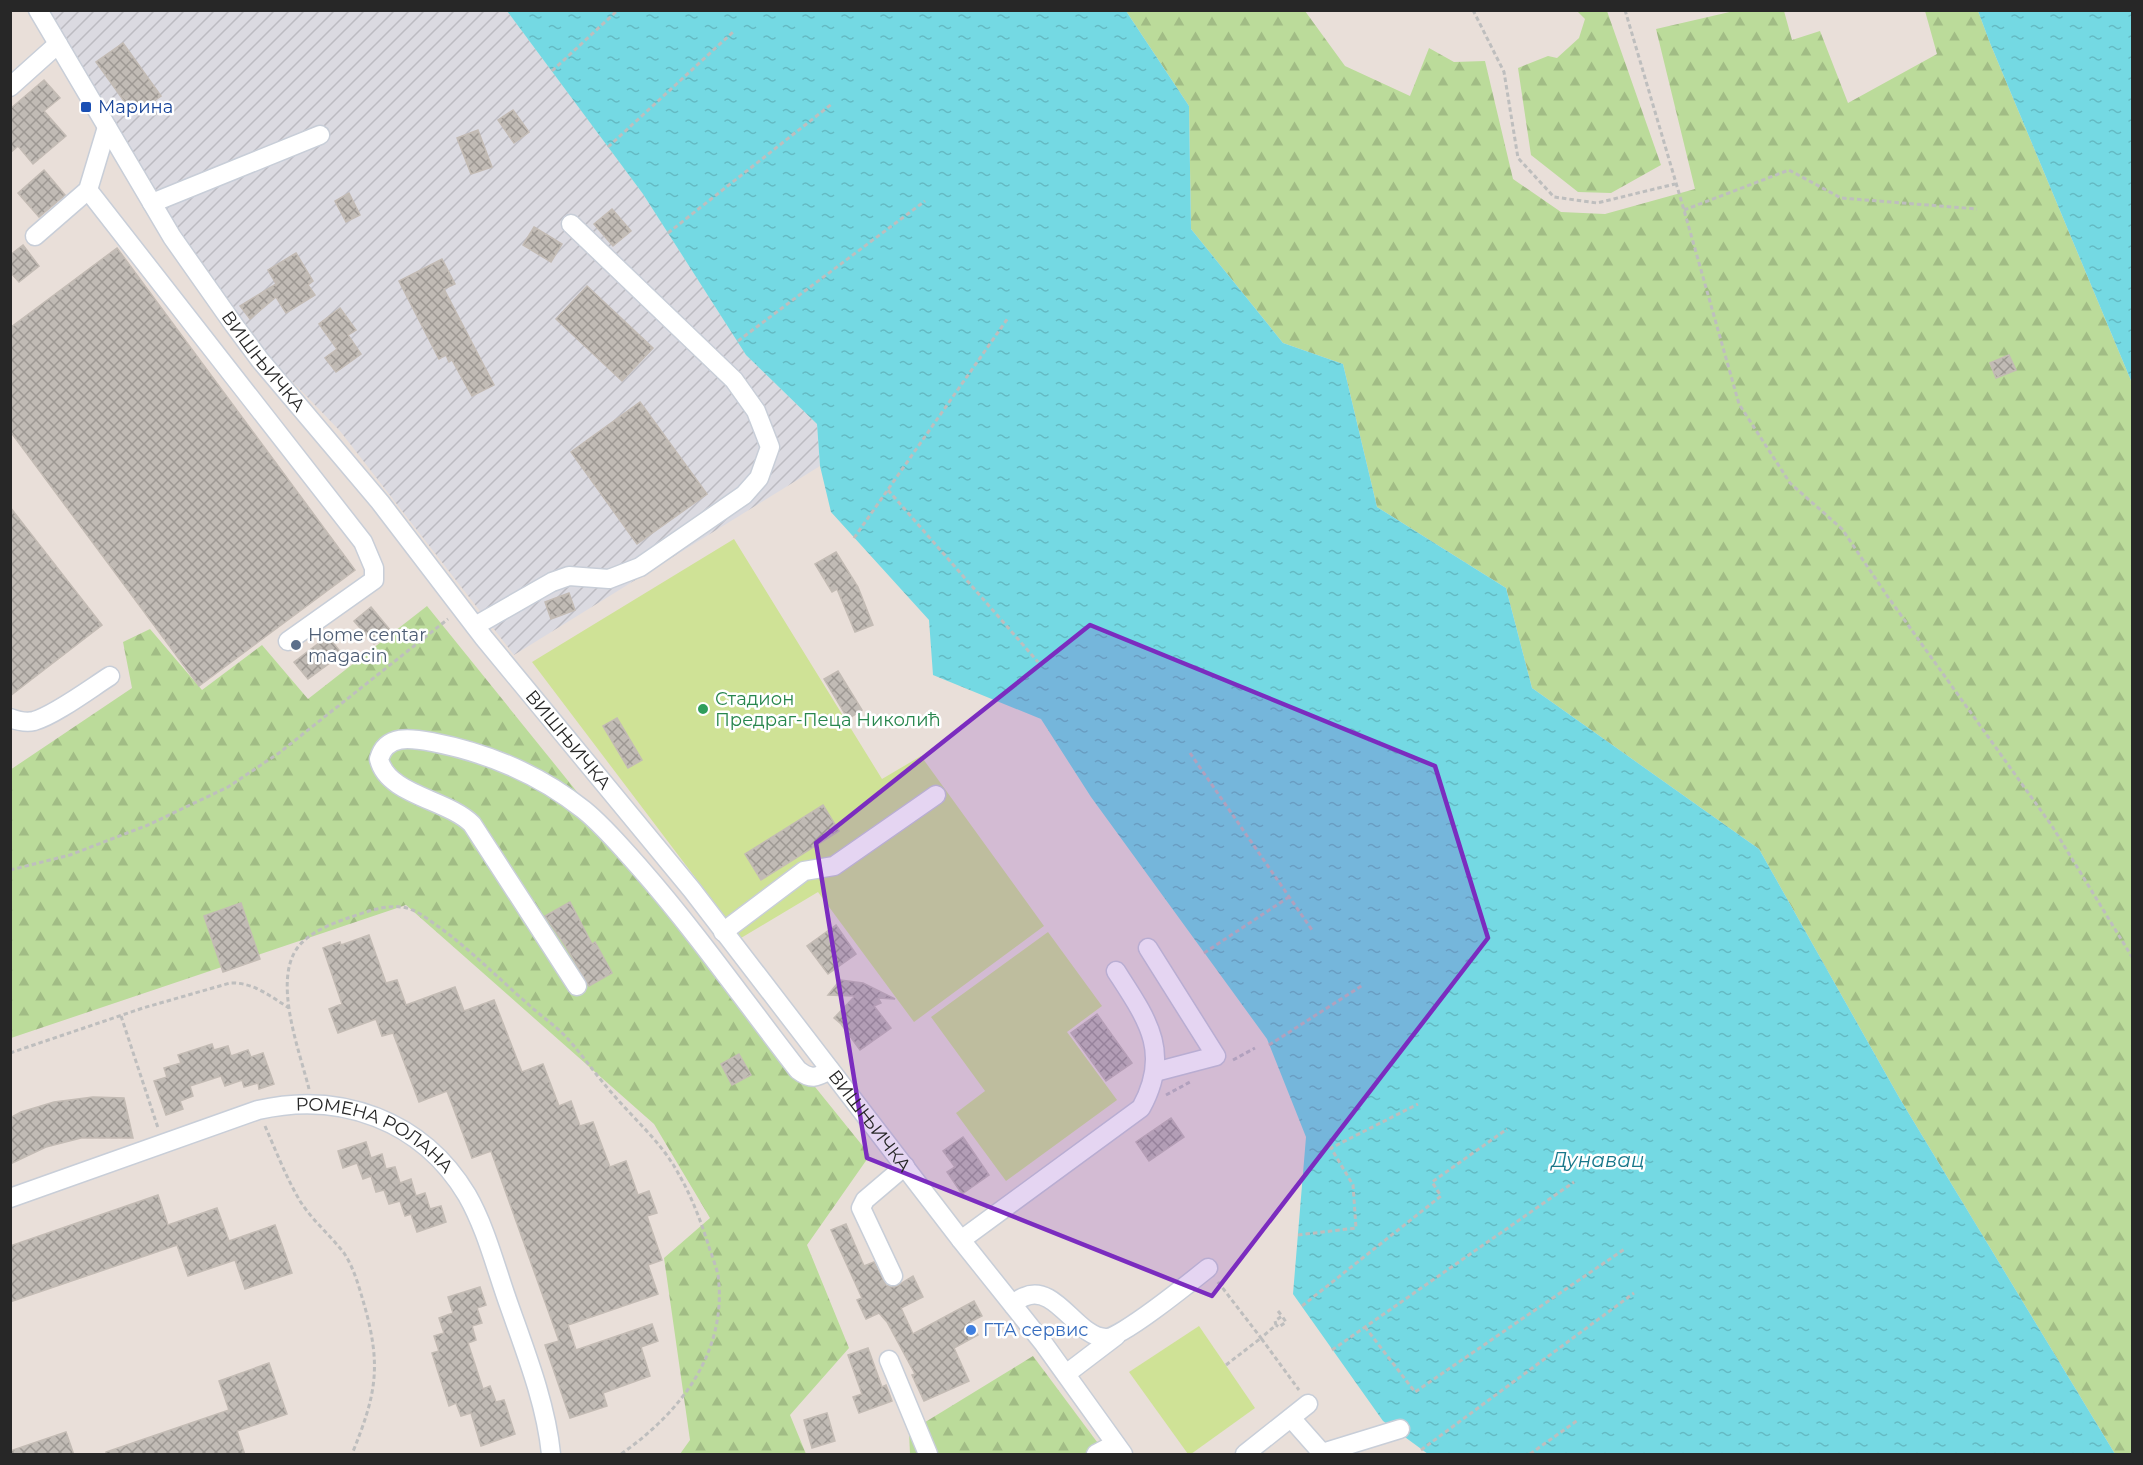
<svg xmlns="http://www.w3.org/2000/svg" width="2143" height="1465" viewBox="0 0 2143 1465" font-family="Montserrat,sans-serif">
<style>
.industrial{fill:url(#industrial-furrows)}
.forest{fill:url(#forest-firs)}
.pitch{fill:#cfe296}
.water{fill:url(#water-ripples)}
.building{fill:url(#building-cross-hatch);stroke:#c3bbb4;stroke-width:1.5}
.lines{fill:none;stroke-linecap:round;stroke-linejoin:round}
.minor-casing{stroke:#c8ced8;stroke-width:21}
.path{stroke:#bebebe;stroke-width:3;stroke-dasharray:4.5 3;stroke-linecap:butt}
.minor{stroke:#fff;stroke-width:18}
.marked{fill:#7b2cbf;fill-opacity:0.2;stroke:#7b2cbf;stroke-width:4.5;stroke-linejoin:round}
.transit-dot{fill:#1a4fb4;stroke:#fff;stroke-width:2}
.service-dot{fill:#5c6f8a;stroke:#fff;stroke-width:2}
.leisure-dot{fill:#2e9e5b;stroke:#fff;stroke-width:2}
.shop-dot{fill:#3f7fe0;stroke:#fff;stroke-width:2}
.labels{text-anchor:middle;stroke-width:5;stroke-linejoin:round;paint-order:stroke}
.transit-label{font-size:18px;fill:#164399;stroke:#fff;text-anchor:start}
.street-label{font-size:18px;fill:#272727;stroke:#fff}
.service-label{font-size:18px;fill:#4e5e75;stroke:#fff;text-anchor:start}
.leisure-label{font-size:18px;fill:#27864d;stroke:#fff;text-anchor:start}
.shop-label{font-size:18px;fill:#366cbe;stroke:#fff;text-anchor:start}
.water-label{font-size:20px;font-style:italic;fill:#18778a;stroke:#fff}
</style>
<defs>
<pattern id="industrial-furrows" width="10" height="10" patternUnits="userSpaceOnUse" patternTransform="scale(1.5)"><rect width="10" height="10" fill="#dbdae1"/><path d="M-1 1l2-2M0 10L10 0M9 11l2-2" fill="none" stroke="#bcbbc1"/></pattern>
<pattern id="forest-firs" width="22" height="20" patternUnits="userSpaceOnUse" patternTransform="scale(1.5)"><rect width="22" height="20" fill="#bbdb9a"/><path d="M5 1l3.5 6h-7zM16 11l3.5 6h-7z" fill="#a1bc85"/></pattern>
<pattern id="water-ripples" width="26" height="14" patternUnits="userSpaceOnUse" patternTransform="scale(1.5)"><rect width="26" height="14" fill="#74d9e3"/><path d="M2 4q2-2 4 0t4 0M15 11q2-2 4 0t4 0" fill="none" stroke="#64bac3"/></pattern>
<pattern id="building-cross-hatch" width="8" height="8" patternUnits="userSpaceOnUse" patternTransform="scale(1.5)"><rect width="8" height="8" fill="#c1bbb5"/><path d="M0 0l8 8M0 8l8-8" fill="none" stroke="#9d9893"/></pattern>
</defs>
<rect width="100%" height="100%" fill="#e9dfd9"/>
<path class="industrial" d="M40 11H507L643 194 746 355 817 424 820 466 514 655 340 431 264 352 168 222Z"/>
<g class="forest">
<path d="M1126 11H1305L1345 66 1410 96 1429 48 1454 62 1485 61 1513 179 1561 212 1605 214 1695 189 1656 29 1734 11H1784L1792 40 1820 31 1848 103 1937 54 1925 11H1978L1990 43 2132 383V1454H2115L1900 1099 1759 849 1532 688 1506 588 1377 507 1343 364 1283 343 1191 229 1189 106Z"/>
<path d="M1577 11H1607L1661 165 1611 193 1578 192 1531 155 1518 68 1548 56 1557 58 1579 38 1585 19Z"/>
<path d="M427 606 870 1155 807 1245 849 1348 790 1415 806 1454H680L690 1440 664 1258 710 1218 654 1124 406 905 11 1038 10 770 132 688 123 642 150 629 202 690 262 645 308 699Z"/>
<path d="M1033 1356 1106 1454H910L909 1432Z"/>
</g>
<g class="pitch">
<path d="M734 539 882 779 921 756 1044 926 914 1022 818 892 741 938 532 662Z"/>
<path d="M1048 932 1102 1006 1067 1032 1117 1100 1006 1181 956 1113 985 1091 931 1017Z"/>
<path d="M1199 1326 1255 1408 1191 1454H1188L1129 1372Z"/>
</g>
<g class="water">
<path d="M507 11H1126L1189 106 1191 229 1283 343 1343 364 1377 507 1506 588 1532 688 1759 849 1900 1099 2115 1454H1428L1383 1421 1293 1294 1306 1137 1267 1039 1091 797 1041 719 933 675 929 620 831 512 820 466 817 424 746 355 643 194Z"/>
<path d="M1978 11H2132V383L1990 43Z"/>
</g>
<g class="building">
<path d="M123 43 161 96 134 115 96 62Z"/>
<path d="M44 80 60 98 44 111 66 136 33 164 18 146 10 153V109Z"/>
<path d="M513 110 529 132 514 143 498 120Z"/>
<path d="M478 130 492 167 471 174 457 138Z"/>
<path d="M44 170 65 195 39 217 18 193Z"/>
<path d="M349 193 360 215 346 222 335 201Z"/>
<path d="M612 209 631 231 613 246 594 224Z"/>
<path d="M534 227 562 244 551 262 523 245Z"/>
<path d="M23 245 39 266 19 282 10 272V255Z"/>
<path d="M117 248 355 570 199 686 10 431V328Z"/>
<path d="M296 253 313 281 308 285 315 295 286 313 276 297 250 319 240 306 276 284 268 270Z"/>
<path d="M442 259 455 284 444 289 494 385 472 396 452 360 449 362 446 355 439 359 399 281Z"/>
<path d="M587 286 653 348 622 381 556 319Z"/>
<path d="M340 308 356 330 348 335 361 354 336 372 325 358 337 349 319 324Z"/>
<path d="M2009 355 2016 370 1996 378 1990 363Z"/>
<path d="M640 402 707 494 637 544 571 452Z"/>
<path d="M10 507 102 625 10 696Z"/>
<path d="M836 552 858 587 873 625 855 632 837 589 832 592 815 564Z"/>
<path d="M569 593 575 610 551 619 545 602Z"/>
<path d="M371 607 390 630 374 644 354 621Z"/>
<path d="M328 636 342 654 308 679 294 662Z"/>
<path d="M838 671 862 710 848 719 824 679Z"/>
<path d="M617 718 642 760 628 768 603 726Z"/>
<path d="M823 805 839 831 761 880 745 854Z"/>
<path d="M570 902 592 944 595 942 612 973 589 986 565 945 545 916Z"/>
<path d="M241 903 260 959 223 972 204 916Z"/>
<path d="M836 925 856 954 828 974 807 946Z"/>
<path d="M369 935 386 983 397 980 406 1005 455 987 464 1011 494 1000 522 1072 543 1064 559 1106 571 1101 580 1126 593 1122 610 1167 626 1161 638 1195 649 1191 657 1213 647 1216 662 1260 648 1265 658 1294 568 1325 576 1350 652 1324 658 1341 641 1347 650 1376 603 1393 607 1406 570 1418 545 1345 559 1341 491 1151 472 1158 447 1091 419 1102 393 1033 382 1036 376 1019 338 1033 329 1009 342 1004 323 948 340 942 341 945Z"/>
<path d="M840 980 863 983 895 999 878 998 881 1003 874 1006 891 1028 860 1050 841 1024 834 1018 855 996 828 995Z"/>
<path d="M1097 1014 1132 1063 1106 1081 1071 1033Z"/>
<path d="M212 1044 214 1050 228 1046 231 1056 248 1050 251 1057 263 1053 274 1084 259 1089 258 1083 244 1087 242 1080 225 1086 221 1076 190 1086 193 1096 180 1101 183 1109 166 1115 154 1081 167 1077 164 1068 181 1063 178 1055Z"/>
<path d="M739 1054 751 1075 732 1085 721 1064Z"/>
<path d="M93 1097 124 1098 133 1138H81L46 1147 10 1164V1118L21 1112 54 1102Z"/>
<path d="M1171 1118 1184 1137 1149 1161 1136 1142Z"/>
<path d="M963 1137 989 1175 962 1194 947 1172 955 1167 943 1151Z"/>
<path d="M366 1142 371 1158 382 1154 386 1169 395 1167 400 1183 411 1179 416 1196 425 1193 430 1209 441 1206 446 1222 417 1232 411 1214 405 1216 400 1201 389 1204 384 1190 376 1192 371 1176 363 1179 357 1163 343 1168 338 1151Z"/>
<path d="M158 1195 168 1225 217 1208 229 1241 275 1225 292 1273 245 1289 235 1260 188 1276 177 1245 10 1302V1246Z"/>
<path d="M846 1224 864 1266 874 1262 886 1285 891 1287 897 1286 913 1276 923 1297 901 1308 913 1334 974 1301 982 1316 970 1322 978 1335 954 1348 969 1381 924 1401 912 1375 915 1374 887 1322 879 1313 866 1319 857 1300 862 1298 831 1230Z"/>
<path d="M480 1287 486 1305 477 1308 482 1323 472 1326 476 1340 468 1343 483 1389 490 1386 496 1402 504 1400 515 1434 481 1446 471 1413 461 1416 456 1403 449 1406 432 1353 439 1351 434 1336 444 1333 439 1318 453 1313 448 1297Z"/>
<path d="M868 1348 882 1387 886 1385 892 1401 859 1413 853 1397 862 1394 848 1355Z"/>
<path d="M269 1363 287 1414 237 1431 245 1455H106V1452L229 1410 219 1381Z"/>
<path d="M827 1413 835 1441 812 1448 804 1420Z"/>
<path d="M66 1432 74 1455H10V1451Z"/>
</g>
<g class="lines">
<g class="minor-casing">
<g id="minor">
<path id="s1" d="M38 10 172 237 234 325 260 360 380 502 484 638 692 890 961 1240 1044 1344 1123 1454"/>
<path d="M10 87 58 44"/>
<path d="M88 190 363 542 374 568V580L288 641"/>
<path d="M152 203 320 135"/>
<path d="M35 236 88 190 107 127"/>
<path d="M475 626 552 582 569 576 609 579 640 567 744 495 759 478 770 447 756 411 734 380 571 224"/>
<path d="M10 718C18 721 26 723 34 721 55 715 91 688 110 676"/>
<path d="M723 932 804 871 834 866 936 795"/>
<path d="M1148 948 1216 1056 1155 1072"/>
<path d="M577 986 472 824C447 799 387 795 379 759 386 734 411 738 432 742 489 753 539 774 584 810 605 827 623 849 641 869 697 933 746 1003 798 1070 811 1080 816 1078 830 1070"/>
<path id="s2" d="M10 1198 258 1110C340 1091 422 1120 467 1195 486 1228 496 1269 509 1305 526 1353 546 1404 551 1454"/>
<path d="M961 1240 1141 1108C1172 1052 1147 1019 1116 971"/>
<path d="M893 1276 861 1208 865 1200 905 1166"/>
<path d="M1013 1305C1016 1302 1020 1298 1024 1297 1055 1282 1077 1338 1106 1338 1120 1339 1193 1280 1208 1268"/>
<path d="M889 1360 928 1454"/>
<path d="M1066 1374 1116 1336"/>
<path d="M1291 1418 1322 1453 1400 1429"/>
<path d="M1096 1454 1115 1444"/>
<path d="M1245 1454 1308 1404"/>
</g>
</g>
<g class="path">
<path d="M1473 10 1504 72 1518 158 1554 197 1597 203 1675 184"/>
<path d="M1625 10 1684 210 1739 404 1790 483 1842 529 1888 597 2052 826 2132 957"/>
<path d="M552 71 618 10"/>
<path d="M608 147 733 32"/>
<path d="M1684 210 1789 170 1841 198 1977 209"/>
<path d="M668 233 833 103"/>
<path d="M738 341 925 201"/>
<path d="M888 490 1038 662"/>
<path d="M854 538 1008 318"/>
<path d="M1190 753 1312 930"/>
<path d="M10 870 70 855 148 825 228 787 279 753 448 619"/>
<path d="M1204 953 1289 897"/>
<path d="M121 1016 158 1128"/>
<path d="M1269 1045 1363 985"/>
<path d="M10 1053 143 1008 230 983C253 982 270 996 289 1008"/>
<path d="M1233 1060 1255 1048"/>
<path d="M309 1089C300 1052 272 981 298 947 310 932 331 924 348 918 366 912 391 902 410 909 421 913 430 921 439 927 471 950 498 978 528 1004 541 1016 556 1026 568 1039 583 1056 596 1075 611 1092 633 1118 660 1141 677 1171 691 1195 701 1221 709 1247 712 1256 716 1266 718 1275 728 1352 680 1413 621 1454"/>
<path d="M1166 1095 1190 1082"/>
<path d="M265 1126C276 1151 286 1177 300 1201 312 1220 330 1235 344 1253 354 1268 359 1287 364 1304 382 1367 376 1395 352 1454"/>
<path d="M1298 1235 1356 1228 1353 1185 1331 1148 1418 1104"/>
<path d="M1218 1282 1261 1338 1276 1325 1275 1321 1282 1316 1286 1322 1279 1327 1276 1325"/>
<path d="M1302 1306 1441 1196 1432 1182 1507 1129"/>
<path d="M1278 1311 1282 1316"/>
<path d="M1365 1327 1415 1392 1626 1248"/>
<path d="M1332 1350 1574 1182"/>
<path d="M1226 1365 1261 1338 1299 1390"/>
<path d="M1421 1450 1634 1293"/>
<path d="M1530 1454 1578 1420"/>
</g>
<use href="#minor" class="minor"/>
</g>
<path class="marked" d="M1090 625 1435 766 1488 938 1212 1296 867 1158 816 843Z"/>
<rect class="transit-dot" x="80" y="101" width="12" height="12" rx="3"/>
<circle class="service-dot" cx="296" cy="645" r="6"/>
<circle class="leisure-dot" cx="703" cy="709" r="6"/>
<circle class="shop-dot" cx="971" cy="1330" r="6"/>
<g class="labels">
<g class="transit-label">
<text x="98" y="113">Марина</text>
</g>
<g class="street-label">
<text dy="6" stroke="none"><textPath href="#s1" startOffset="418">ВИШЊИЧКА</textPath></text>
<text dy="6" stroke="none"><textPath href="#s1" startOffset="904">ВИШЊИЧКА</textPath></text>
<text dy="6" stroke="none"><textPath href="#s1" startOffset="1390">ВИШЊИЧКА</textPath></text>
<text dy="6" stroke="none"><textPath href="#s2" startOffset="388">РОМЕНА РОЛАНА</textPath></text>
</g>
<g class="service-label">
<text x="308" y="641">Home centar<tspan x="308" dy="21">magacin</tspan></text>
</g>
<g class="leisure-label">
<text x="715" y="705">Стадион<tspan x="715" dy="21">Предраг-Пеца Николић</tspan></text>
</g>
<g class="shop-label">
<text x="983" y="1336">ГТА сервис</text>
</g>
<g class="water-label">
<text x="1598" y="1167">Дунавац</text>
</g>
</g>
<rect width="2143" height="1465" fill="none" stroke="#272727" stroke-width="24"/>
</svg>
